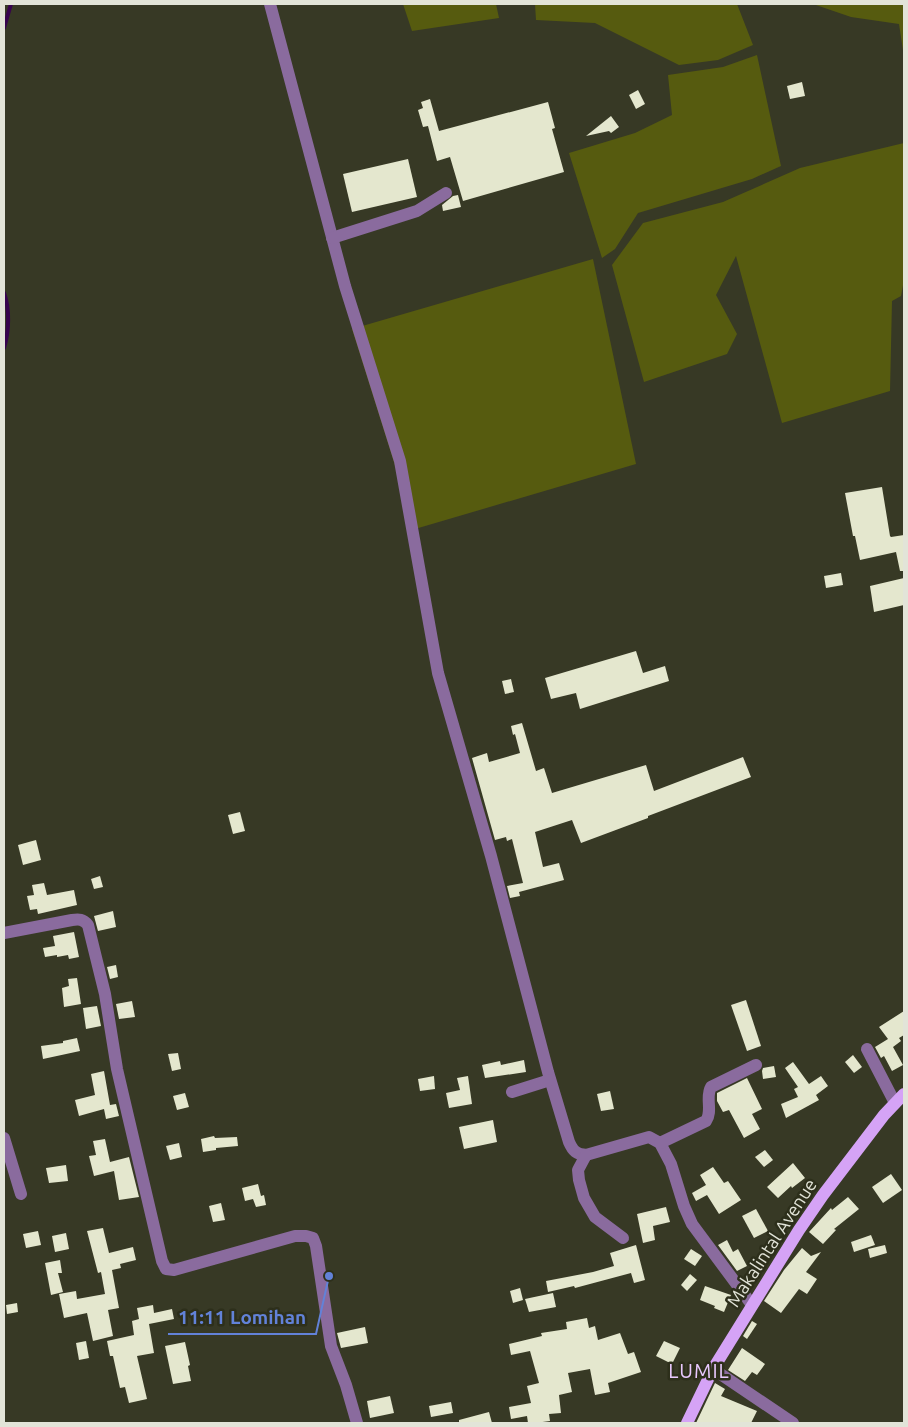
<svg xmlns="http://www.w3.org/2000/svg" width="908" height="1427" viewBox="0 0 908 1427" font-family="Ubuntu,sans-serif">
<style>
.green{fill:#565b0f}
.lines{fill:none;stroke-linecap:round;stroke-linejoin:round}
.stream{stroke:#37034e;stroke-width:4}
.building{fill:#e4e7ce}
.minor{stroke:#8a6b9e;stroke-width:12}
.major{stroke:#d5a3f6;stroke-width:12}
.labels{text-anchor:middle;stroke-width:5;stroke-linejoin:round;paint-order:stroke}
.street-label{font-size:18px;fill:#e2e4d8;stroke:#2d2f1b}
.quarter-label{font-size:20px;letter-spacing:1px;fill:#e9c9ff;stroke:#2d2f1b}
.leader{fill:none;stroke:#6282d8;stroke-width:2}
.callout-dot{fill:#6282d8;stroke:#2d2f1b;stroke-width:2}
.callout-label{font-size:19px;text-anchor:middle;font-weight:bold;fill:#6282d8;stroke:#2d2f1b;stroke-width:5;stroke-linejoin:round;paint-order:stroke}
</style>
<rect width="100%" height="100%" fill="#373925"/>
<g class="green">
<path d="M403 4H496L499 18 412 31Z"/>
<path d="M535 4H737L753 45 718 60 679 65 595 23 536 20Z"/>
<path d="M813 4H904V57L899 24 851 17Z"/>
<path d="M757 55 781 166 752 179 638 213 615 249 602 258 569 153 635 133 672 115 668 75 723 67Z"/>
<path d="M904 143V280L901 296 892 301 890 391 782 423 736 256 716 295 737 334 727 354 644 382 612 265 643 223 723 202 800 168Z"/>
<path d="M593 259 636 464 415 529 352 329Z"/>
</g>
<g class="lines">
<g class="stream">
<path d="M4 28 11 4"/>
<path d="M4 293C10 309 9 332 4 348"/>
</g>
</g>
<g class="building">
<path d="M802 82 805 96 790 99 787 86Z"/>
<path d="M638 90 645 104 636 109 629 95Z"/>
<path d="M430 99 439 131 548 102 555 128 552 129 564 172 463 201 450 157 437 161 428 126 423 127 418 110 423 108 421 102Z"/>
<path d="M611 116 619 127 611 133 609 131 586 136Z"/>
<path d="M408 159 417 197 352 212 343 174Z"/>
<path d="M458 195 461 207 443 211 442 205 453 196Z"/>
<path d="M882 487 890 536 891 537 904 535V571H900L896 552 860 560 855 536H853L845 493Z"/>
<path d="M841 573 843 585 826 588 824 576Z"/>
<path d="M904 578V605L874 612 870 586Z"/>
<path d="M636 651 643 673 665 666 669 681 580 709 576 693 551 699 545 678Z"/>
<path d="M511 679 514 692 505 694 502 681Z"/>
<path d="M522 723 536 771 544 768 552 793 646 765 654 791 743 757 751 777 648 816V818L581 843 572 820 535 832 543 867 559 863 564 880 519 892 520 896 510 898 507 886 523 883 512 839 507 841 506 837 495 840 472 758 487 753 489 762 520 753 515 734 513 735 511 726Z"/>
<path d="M240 812 245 831 233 834 228 815Z"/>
<path d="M36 840 41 860 23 865 18 845Z"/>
<path d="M100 876 103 887 94 889 91 879Z"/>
<path d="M44 883 47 895 74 890 77 905 38 914 37 909 30 910 27 896 34 895 32 885Z"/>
<path d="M113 911 116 927 98 931 94 916Z"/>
<path d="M74 932 79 957 69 959 68 955 57 957V955L45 957 43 948 55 946 53 936Z"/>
<path d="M116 965 118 977 110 979 107 967Z"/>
<path d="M77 978 81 1004 64 1007 62 988 69 986 68 979Z"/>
<path d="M746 1000 761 1046 747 1051 731 1005Z"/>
<path d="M132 1001 135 1017 119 1019 116 1004Z"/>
<path d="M97 1006 101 1026 86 1029 83 1008Z"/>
<path d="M904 1011V1035L899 1038 901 1041 893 1047 903 1065 892 1071 884 1056 881 1058 875 1047 888 1039 879 1027Z"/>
<path d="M77 1038 80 1051 43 1059 41 1046 63 1043V1041Z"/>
<path d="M178 1053 181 1069 172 1071 168 1054Z"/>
<path d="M853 1055 862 1067 854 1073 845 1062Z"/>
<path d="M524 1060 526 1072 485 1078 482 1065 500 1061 501 1065Z"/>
<path d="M793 1062 809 1084 821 1076 828 1086 816 1095 819 1100 786 1118 781 1104 798 1097 794 1089 798 1087 785 1068Z"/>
<path d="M774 1066 776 1077 763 1079 762 1071 763 1068Z"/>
<path d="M104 1071 110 1105 116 1104 119 1116 106 1119 104 1109 79 1116 75 1100 95 1095 91 1074Z"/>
<path d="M434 1076 435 1089 420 1091 418 1079Z"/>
<path d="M468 1076 472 1104 449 1108 446 1093 460 1090 457 1078Z"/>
<path d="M747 1078 762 1109 752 1114 760 1129 744 1138 729 1110 723 1112 717 1101V1093Z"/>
<path d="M610 1091 614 1109 601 1111 597 1094Z"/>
<path d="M185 1093 189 1107 177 1110 173 1096Z"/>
<path d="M493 1120 497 1142 464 1149 459 1127Z"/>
<path d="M214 1136 215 1138 237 1137 238 1146 216 1148V1150L203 1152 201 1139Z"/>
<path d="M105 1139 110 1162 129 1157 139 1197 119 1200 114 1171 94 1176 89 1156 96 1155 93 1141Z"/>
<path d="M179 1143 182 1157 170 1160 166 1146Z"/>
<path d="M765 1150 773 1160 764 1167 755 1157Z"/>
<path d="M793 1163 805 1178 792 1188 791 1186 778 1198 767 1187Z"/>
<path d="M66 1165 68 1181 49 1183 46 1168Z"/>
<path d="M713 1167 724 1183 728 1181 741 1200 719 1214 707 1195 696 1201 692 1193 706 1185 700 1175Z"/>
<path d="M891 1174 902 1190 883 1203 872 1187Z"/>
<path d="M258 1184 261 1196 264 1195 266 1205 256 1207 253 1199 245 1201 242 1188Z"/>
<path d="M848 1197 859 1209 834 1229 836 1230 823 1244 809 1232 831 1208 832 1210Z"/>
<path d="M221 1203 225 1220 213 1222 209 1206Z"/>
<path d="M666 1207 670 1222 653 1226 655 1240 643 1243 637 1214Z"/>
<path d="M756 1209 768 1231 754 1238 742 1216Z"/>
<path d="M103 1228 109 1253 133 1247 136 1260 120 1264 121 1268 112 1270 119 1308 108 1310 113 1336 93 1341 87 1313 64 1318 59 1294 76 1291 77 1299 105 1294 101 1272 98 1273 87 1231Z"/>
<path d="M38 1231 41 1245 26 1248 23 1234Z"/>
<path d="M66 1233 69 1249 55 1252 52 1236Z"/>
<path d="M871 1235 875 1245 854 1252 851 1242Z"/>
<path d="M727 1240 733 1252 738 1249 747 1266 737 1271 718 1245Z"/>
<path d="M636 1245 645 1280 634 1283 631 1273 575 1288 574 1286 548 1292 546 1281 593 1272 614 1266 610 1253Z"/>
<path d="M885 1245 887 1253 870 1258 868 1249Z"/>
<path d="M802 1248 811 1256 821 1252 806 1272 817 1279 807 1294 799 1289 781 1313 764 1301 784 1270Z"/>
<path d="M691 1249 702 1256 695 1266 684 1259Z"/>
<path d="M60 1260 62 1273H58L63 1292 51 1295 45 1263Z"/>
<path d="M690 1274 697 1280 687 1291 681 1285Z"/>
<path d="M705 1286 731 1295 724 1312 714 1308 715 1306 700 1300Z"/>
<path d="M520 1288 523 1300 513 1303 510 1291Z"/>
<path d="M553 1293 556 1307 529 1312 525 1299Z"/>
<path d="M17 1303 18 1312 7 1314 6 1305Z"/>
<path d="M153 1305 154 1313 172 1309 174 1319 149 1324 154 1353 137 1356 147 1399 129 1403 125 1387 120 1388 113 1356H110L107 1341 134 1335 132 1321 139 1319 137 1308Z"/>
<path d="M587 1318 589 1328 595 1326 598 1340 620 1333 628 1354 634 1352 641 1372 608 1383 610 1392 595 1395 590 1369 568 1373 572 1392 559 1395 561 1413 549 1414 550 1421 535 1423H528L527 1416 511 1419 509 1407 531 1403 527 1386 539 1383 530 1351 511 1355 509 1344 542 1336 541 1333 567 1329 566 1322Z"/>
<path d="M752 1321 757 1324 747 1339 743 1336Z"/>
<path d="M365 1327 368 1343 341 1348 337 1333Z"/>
<path d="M86 1341 89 1358 79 1360 76 1343Z"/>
<path d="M664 1341 680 1348 672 1364 656 1356Z"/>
<path d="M185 1342 190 1365 188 1366 191 1381 173 1384 165 1346Z"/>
<path d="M742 1348 765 1364 757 1375 752 1372 745 1381 728 1370Z"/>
<path d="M715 1383 725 1389 721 1396 757 1411 751 1423H696Z"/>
<path d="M390 1396 394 1413 370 1418 367 1401Z"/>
<path d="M451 1402 453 1413 431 1417 429 1406Z"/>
<path d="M489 1412 492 1423H459V1420Z"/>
</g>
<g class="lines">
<g class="minor">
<path d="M270 4 345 286 400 461 438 673 491 856 548 1072 569 1142C573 1151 576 1154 586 1155L649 1137 660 1143 671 1164 684 1206 692 1224 752 1305"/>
<path d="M332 238 417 211 446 193"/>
<path d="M4 933 72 920C79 919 83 919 88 925L105 994 117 1069 162 1261 166 1269 174 1270 295 1236H306L313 1238 316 1246 331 1346 346 1385 357 1423"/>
<path d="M867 1049 895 1103"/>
<path d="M512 1092 550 1080"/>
<path d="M4 1138 21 1194"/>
<path d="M660 1143 706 1121C713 1111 705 1097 711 1087L756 1065"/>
<path d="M586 1155 578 1170 579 1180 584 1198 595 1217 623 1238"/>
<path d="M713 1369 793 1423"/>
</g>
<path class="major" d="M687 1423 713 1369 799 1230 823 1195 884 1115 904 1094"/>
</g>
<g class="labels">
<g class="street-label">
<text transform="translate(772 1243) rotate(-57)" y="6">Makalintal Avenue</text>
</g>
<g class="quarter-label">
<text x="699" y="1378">LUMIL</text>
</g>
</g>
<path class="leader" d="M329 1276L316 1334H168"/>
<circle class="callout-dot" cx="329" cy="1276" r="5"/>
<g class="callout-label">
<text x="242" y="1324">11:11 Lomihan</text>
</g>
<rect width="908" height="1427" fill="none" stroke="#e2e4d8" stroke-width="10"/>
</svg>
